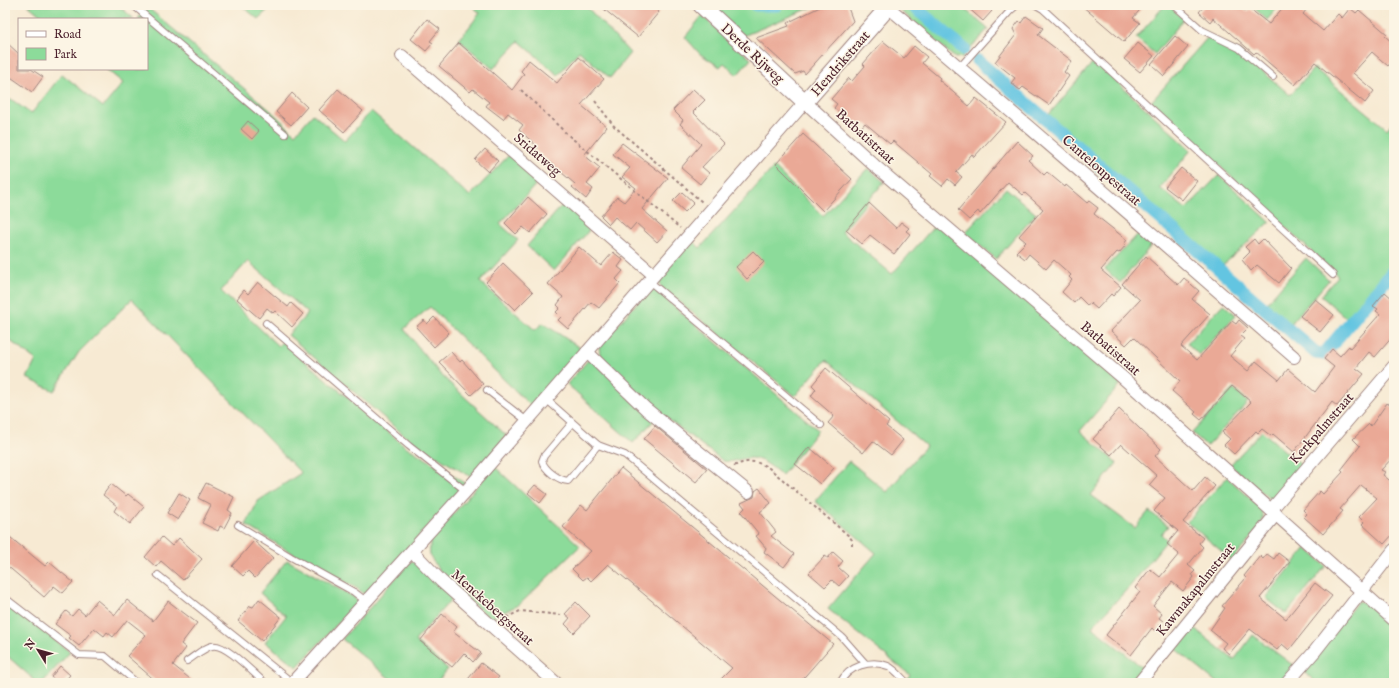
<svg xmlns="http://www.w3.org/2000/svg" width="1399" height="688" viewBox="0 0 1399 688" font-family="'IM FELL English',serif">
<style>
.green{fill:#8cdb9a;stroke:#6b7d62}
.lines{fill:none;stroke-linecap:round;stroke-linejoin:round}
.canal{stroke:#63c5e1;stroke-width:13}
.building{fill:#eaa996}
.service-casing{stroke:#a0847f;stroke-width:8}
.minor-casing{stroke:#a0847f;stroke-width:14}
.tertiary-casing{stroke:#a0847f;stroke-width:18}
.path{stroke:#a0847f;stroke-width:2;stroke-dasharray:3 3;stroke-linecap:butt}
.service{stroke:#fff;stroke-width:6}
.minor{stroke:#fff;stroke-width:12}
.tertiary{stroke:#fff;stroke-width:16}
.labels{text-anchor:middle;stroke-width:3;stroke-linejoin:round;paint-order:stroke}
.street-label{font-size:14px;fill:#4a1f2b;stroke:#fcf5e5}
</style>
<rect width="100%" height="100%" fill="#fcf5e5"/>
<filter id="ink" filterUnits="userSpaceOnUse"><feTurbulence type="fractalNoise" baseFrequency=".025" numOctaves="2"/><feDisplacementMap in="SourceGraphic" scale="8" xChannelSelector="R" yChannelSelector="G"/><feConvolveMatrix kernelMatrix="1 2 1 2 8 2 1 2 1" color-interpolation-filters="sRGB"/></filter>
<filter id="wash" filterUnits="userSpaceOnUse"><feTurbulence type="fractalNoise" baseFrequency=".012" numOctaves="4" result="noise"/><feDisplacementMap in="SourceGraphic" scale="16" xChannelSelector="R" yChannelSelector="G"/><feGaussianBlur stdDeviation="0.9" result="paint"/><feColorMatrix in="noise" values="0 0 0 0 0 0 0 0 0 0 0 0 0 0 0 0 0 1.4 0 .05"/><feComposite in="paint" operator="in"/></filter>
<g filter="url(#wash)">
<rect width="100%" height="100%" fill="#f7ead3"/>
<g class="green">
<path d="M28 5H118L134 19H45Z"/>
<path d="M241 5H273L258 19Z"/>
<path d="M471 5H585L630 53 610 78 579 51 558 75 519 41 493 69 459 40 480 13Z"/>
<path d="M708 5H817L743 36Z"/>
<path d="M901 5H960L988 29 963 57 955 58 901 11Z"/>
<path d="M1165 5H1168L1184 19 1155 54 1136 38Z"/>
<path d="M1251 5H1280L1267 20Z"/>
<path d="M147 7 271 111 295 134 313 114 345 141 371 111 470 196 509 155 539 181 500 224 518 240 480 282 535 330 543 323 583 350 533 408 430 307 404 329 440 374 508 437 471 477 412 442 288 335 308 313 248 261 221 291 278 346 282 342 405 446 467 484 365 595 358 589 292 553 246 525 258 501 301 473 132 299 79 352 54 391 27 378 36 360 5 337V105L11 99 31 114 62 74 103 107 123 83 106 69H147V19H138Z"/>
<path d="M702 16 751 59 737 75 724 63 720 67 700 54 685 37Z"/>
<path d="M1208 37 1240 52 1290 95 1314 68 1387 129 1394 120V270L1351 322 1321 296 1338 276 1151 102Z"/>
<path d="M1094 61 1191 150 1160 188 1186 209 1219 175 1270 222 1219 269 1046 118Z"/>
<path d="M774 167 823 216 868 168 884 182 842 232 892 274 937 223 1121 384 1080 431 1117 463 1091 495 1135 528 1149 511 1168 526 1161 534 1167 540 1131 585 1092 627 1143 668 1131 683H903L910 675 828 609 876 553 815 501 849 461 887 492 926 446 826 360 795 396 661 287 659 281 661 275 692 240 700 248Z"/>
<path d="M1006 188 1036 214 996 259 965 233Z"/>
<path d="M565 202 592 227 554 271 527 246Z"/>
<path d="M1142 230 1155 241 1120 283 1105 269Z"/>
<path d="M1306 258 1329 280 1287 328 1263 307Z"/>
<path d="M650 288 654 289 818 430 782 475C773 468 761 457 748 458 739 459 732 463 723 461L665 417 613 370 600 355 599 347Z"/>
<path d="M1223 304 1236 315 1199 355 1187 343Z"/>
<path d="M590 358 655 419 633 443 567 384Z"/>
<path d="M1233 389 1248 402 1207 446 1192 433Z"/>
<path d="M1262 431 1301 465 1275 499 1271 500 1230 465Z"/>
<path d="M494 466 580 546 520 604 490 619C475 605 436 573 430 555 429 550 430 545 431 540Z"/>
<path d="M1227 477 1260 507C1261 510 1264 515 1263 519 1261 530 1240 550 1232 560L1187 522Z"/>
<path d="M1306 548 1326 566 1286 614 1266 598Z"/>
<path d="M287 560 354 597 358 602 297 667 265 642 286 616 260 593Z"/>
<path d="M418 560 454 596 415 641 448 669 436 683H395L342 639 410 562Z"/>
<path d="M5 601 70 652 42 683H34L32 678 5 654Z"/>
<path d="M1358 601 1368 604 1394 627V683H1317L1303 671Z"/>
<path d="M1190 625 1234 660 1253 635 1294 666 1281 683H1215L1216 682 1173 647Z"/>
</g>
<g class="lines">
<g class="canal">
<path d="M756 5H777"/>
<path d="M912 5 964 49"/>
<path d="M978 61 1316 353 1324 354 1394 270"/>
</g>
</g>
<g id="blocks">
<g class="building">
<path d="M599 5H651L659 12 638 37Z"/>
<path d="M824 5H847L853 21 805 74 803 71 795 74 756 38 789 26 787 23Z"/>
<path d="M965 5H986L992 11 983 21Z"/>
<path d="M1081 5H1144L1133 18 1140 23 1124 42Z"/>
<path d="M1205 5H1238L1247 12 1250 9 1269 24 1285 5H1310L1303 14 1323 31 1338 14 1342 18 1350 8 1356 13 1359 10 1387 34 1385 36 1394 44V59L1388 66 1372 52 1353 73 1374 91 1365 103 1315 62 1295 85 1256 52 1254 54 1213 18 1210 22 1199 12Z"/>
<path d="M1026 16 1043 28 1038 35 1072 61 1064 72 1069 76 1049 105 1023 87 1020 90 1011 83 1015 78 995 62 1016 35 1013 29 1019 21 1021 23Z"/>
<path d="M427 19 440 29 430 41 433 43 426 51 411 39Z"/>
<path d="M1175 36 1188 47 1164 76 1151 64Z"/>
<path d="M5 41 19 54V69H31L43 77 32 92 5 73Z"/>
<path d="M883 41 904 58 914 46 927 57 922 63 940 78 939 80 969 106 976 98 1006 122 974 157 972 154 956 172 962 177 955 185 948 179 942 186 930 176 932 174 893 141 890 144 865 123 859 130 834 108 837 104 831 99 849 78 852 81 865 66 863 64Z"/>
<path d="M459 43 512 90 524 74 521 71 529 60 557 83 579 57 604 79 581 105 607 127 584 155 600 168 587 184 593 189 586 199 572 187 575 184 535 150 538 147 519 130 523 125 508 113 503 119 486 106 489 102 473 89 470 92 439 66Z"/>
<path d="M1138 43 1154 56 1140 72 1124 59Z"/>
<path d="M338 89 363 111 344 132 319 110Z"/>
<path d="M693 89 705 100 693 112 724 144 702 167 709 173 700 184 681 168 701 144 680 124 683 120 673 110Z"/>
<path d="M292 93 307 107 291 125 276 112Z"/>
<path d="M248 121 259 131 252 139 241 129Z"/>
<path d="M803 134 852 179 823 211 776 164Z"/>
<path d="M1017 141 1033 156 1028 160 1044 175 1047 172 1065 187 1066 185 1087 203 1089 201 1098 208 1094 214 1127 240 1124 244 1126 245 1119 253 1117 252 1101 270 1121 287 1113 296 1111 294 1097 309 1090 303 1087 305 1079 297 1074 303 1062 292 1072 280 1069 277 1071 275 1054 260 1046 269 1029 254 1025 259 1016 252 1026 242 1019 236 1043 209 1025 193 1023 195 1008 182 980 214 978 211 969 220 958 210Z"/>
<path d="M622 143 668 178 642 209 667 231 657 242 636 223 630 230 615 217 609 224 601 216 617 197 624 202 636 188 622 177 630 168 613 154Z"/>
<path d="M485 149 498 161 488 172 475 160Z"/>
<path d="M1181 168 1197 181 1182 200 1165 187Z"/>
<path d="M682 192 694 203 685 212 673 201Z"/>
<path d="M528 197 547 214 530 233 523 227 516 234 505 223Z"/>
<path d="M869 203 896 228 901 222 909 228 906 231 910 234 894 254 870 235 862 244 846 230Z"/>
<path d="M1254 239 1258 244 1263 239 1291 268 1279 283 1257 265 1251 271 1242 260 1250 252 1245 247Z"/>
<path d="M579 247 601 266 613 252 623 260 618 267 623 271 616 279 620 283 599 308 591 302 568 329 558 320 561 317 556 312 560 308 557 305 563 297 548 284Z"/>
<path d="M753 251 764 262 747 279 736 267Z"/>
<path d="M1146 256 1178 285 1184 278 1199 291 1192 299 1210 314 1181 346 1197 360 1232 321 1236 324 1239 320 1248 328 1240 336 1244 339 1230 356 1248 371 1256 361 1279 380 1288 369 1315 392 1334 367 1324 359 1332 349 1340 356 1349 346 1350 348 1380 314 1376 311 1378 309 1373 306 1385 292 1394 300V335L1375 357 1369 352 1356 368 1364 374 1337 406 1332 402 1294 452 1273 434 1271 436 1262 429 1258 433 1256 431 1234 454 1224 445 1230 439 1222 432 1251 402 1232 386 1201 420 1194 414 1196 412 1172 391 1180 381 1134 337 1126 345 1111 331 1140 300 1122 284Z"/>
<path d="M503 263 533 292 515 310 486 282Z"/>
<path d="M258 282 288 307 291 303 303 314 292 327 275 311 273 313 267 308 259 318 237 299 244 290 248 294Z"/>
<path d="M1315 299 1334 315 1320 332 1300 316Z"/>
<path d="M434 317 449 333 434 347 416 327 424 320 427 324Z"/>
<path d="M451 352 460 362 462 360 483 384 471 395 439 362Z"/>
<path d="M826 368 889 422 886 426 903 440 891 455 873 441 863 453 828 423 834 416 811 396 816 389 812 385Z"/>
<path d="M1387 403 1394 408V456L1381 470 1385 472 1383 475 1394 484V533L1384 544 1362 524 1364 522 1359 517 1377 498 1361 485 1340 509 1343 511 1323 534 1304 517 1307 514 1303 510 1320 491 1323 494 1343 472 1341 470 1360 446 1353 439 1369 424 1371 426Z"/>
<path d="M1119 409 1161 449 1155 456 1193 491 1205 477 1215 486 1183 522 1203 538 1199 543 1203 547 1188 565 1195 571 1192 574 1194 577 1183 591 1172 582 1153 606 1162 614 1159 618 1163 621 1155 631 1152 628 1131 655 1106 635 1140 592 1135 588 1150 569 1160 577 1179 554 1167 544 1178 531 1154 511 1165 498 1149 485 1157 476 1121 444 1111 455 1093 439Z"/>
<path d="M655 426 707 469 696 482 644 439Z"/>
<path d="M809 447 834 468 820 484 795 464Z"/>
<path d="M621 468 833 644 799 683H717L732 668 608 564 591 581 587 577 583 580 572 569 591 551 563 527 581 505 587 510Z"/>
<path d="M206 483 234 497 228 510 232 513 224 528 220 526 218 531 202 523 211 505 198 498Z"/>
<path d="M111 484 126 496 128 494 144 507 130 524 114 511 117 506 103 495Z"/>
<path d="M535 485 547 494 540 503 528 493Z"/>
<path d="M759 488 771 503 760 512 776 532 771 536 794 554 784 567 764 552 766 548 756 536 759 534 741 512 745 508 741 503 754 497 755 491Z"/>
<path d="M179 493 190 500 178 520 167 513Z"/>
<path d="M5 533 45 566 49 562 73 582 63 593 54 586 44 597 5 564Z"/>
<path d="M162 537 172 546 179 538 202 559 183 580 161 561 156 567 145 557Z"/>
<path d="M254 541 273 558 255 578 248 571 243 576 232 566Z"/>
<path d="M833 552 843 561 838 567 848 576 839 586 832 580 825 587 809 573 825 556 828 558Z"/>
<path d="M1278 553 1290 562 1260 598 1276 611 1286 619 1315 583 1332 596 1289 650 1282 644 1277 650 1250 629 1229 654 1222 648 1226 643 1210 630 1225 608 1222 606 1246 578 1244 576 1260 556 1263 559 1267 554 1274 559Z"/>
<path d="M259 599 281 617 262 641 238 621 250 606 253 607Z"/>
<path d="M97 600 115 615 127 600 153 621 168 601 197 623 181 644 186 648 173 665 195 683H158L127 656 146 635 127 620 113 637 107 632 104 636 94 628 79 646 69 638 71 636 55 624 66 611 72 616 78 609 85 615Z"/>
<path d="M576 602 590 616 574 633 565 624 570 618 565 614Z"/>
<path d="M442 614 457 627 453 632 481 653 473 662 464 653 452 667 420 641Z"/>
<path d="M481 663 499 677 494 683H465Z"/>
<path d="M60 666 70 675 63 683H58L51 677Z"/>
</g>
</g>
</g>
<g filter="url(#ink)">
<use href="#blocks" fill-opacity="0" stroke="#a0847f" stroke-width="1"/>
<g class="lines">
<g class="service-casing">
<g id="service">
<path d="M133 5 285 134"/>
<path d="M1036 5 1043 9 1333 275"/>
<path d="M1174 5 1202 30 1239 48 1273 77"/>
<path d="M960 67 1010 11 1017 5"/>
<path d="M649 281 821 425"/>
<path d="M266 323 409 446 466 491"/>
<path d="M487 390 527 421"/>
<path d="M546 399 598 445 625 455 842 637 865 663"/>
<path d="M572 423 544 456 542 461C545 470 558 480 568 481L598 445"/>
<path d="M238 525 291 557 354 592 367 602"/>
<path d="M158 575 293 683"/>
<path d="M5 598 79 655 105 656 137 683"/>
<path d="M187 661C195 656 203 648 212 646 226 643 254 674 265 683"/>
<path d="M840 683C848 666 871 659 888 666 894 668 902 678 907 683"/>
</g>
</g>
<g class="minor-casing">
<g id="minor">
<path d="M888 7C1025 122 1159 240 1294 357"/>
<path d="M402 56 654 275"/>
<path d="M587 352 646 409 748 492"/>
<path d="M1271 510 1394 366"/>
<path d="M412 551 441 581 556 683"/>
<path d="M292 683 466 491 805 102 874 165 1122 377 1394 620"/>
<path d="M1139 683 1276 514"/>
<path d="M1287 683 1315 651 1394 550"/>
</g>
</g>
<g class="tertiary-casing">
<path id="tertiary" d="M701 5 805 102 890 5"/>
</g>
<g class="path">
<path d="M521 90 568 135 680 228"/>
<path d="M595 101 614 126 702 202"/>
<path d="M734 466C747 460 756 460 769 468L849 536 852 540V545"/>
<path d="M501 620 520 611 561 615"/>
</g>
<use href="#service" class="service"/>
<use href="#minor" class="minor"/>
<use href="#tertiary" class="tertiary"/>
</g>
</g>
<g class="labels">
<g class="street-label">
<text transform="translate(753 53) rotate(43)" y="5">Derde Rijweg</text>
<text transform="translate(840 63) rotate(-49)" y="5">Hendrikstraat</text>
<text transform="translate(866 136) rotate(42)" y="5">Batbatistraat</text>
<text transform="translate(538 154) rotate(41)" y="5">Sridatweg</text>
<text transform="translate(1102 170) rotate(41)" y="5">Canteloupestraat</text>
<text transform="translate(1111 348) rotate(41)" y="5">Batbatistraat</text>
<text transform="translate(1321 428) rotate(-49)" y="5">Kerkpalmstraat</text>
<text transform="translate(1195 589) rotate(-51)" y="5">Kawmakapalmstraat</text>
<text transform="translate(493 607) rotate(42)" y="5">Menckebergstraat</text>
</g>
</g>
<rect width="1399" height="688" fill="none" stroke="#fcf5e5" stroke-width="20"/>
<rect x="18" y="18" width="130" height="52" fill="#fcf5e5" stroke="#b59f9b"/>
<rect x="26" y="31" width="20" height="6" fill="#ffffff" stroke="#b59f9b"/>
<text x="54" y="38" font-size="12" fill="#4a1f2b">Road</text>
<rect x="26" y="48" width="20" height="12" fill="#8cdb9a" stroke="#b59f9b"/>
<text x="54" y="58" font-size="12" fill="#4a1f2b">Park</text>
<g transform="translate(38 650) rotate(307)" stroke="#fcf5e5" stroke-width="3" paint-order="stroke">
<path d="M0-3L7 15L0 10L-7 15Z" fill="#4a1f2b"/>
<text y="-6" font-size="11" font-weight="bold" text-anchor="middle" fill="#4a1f2b">N</text>
</g>
</svg>
